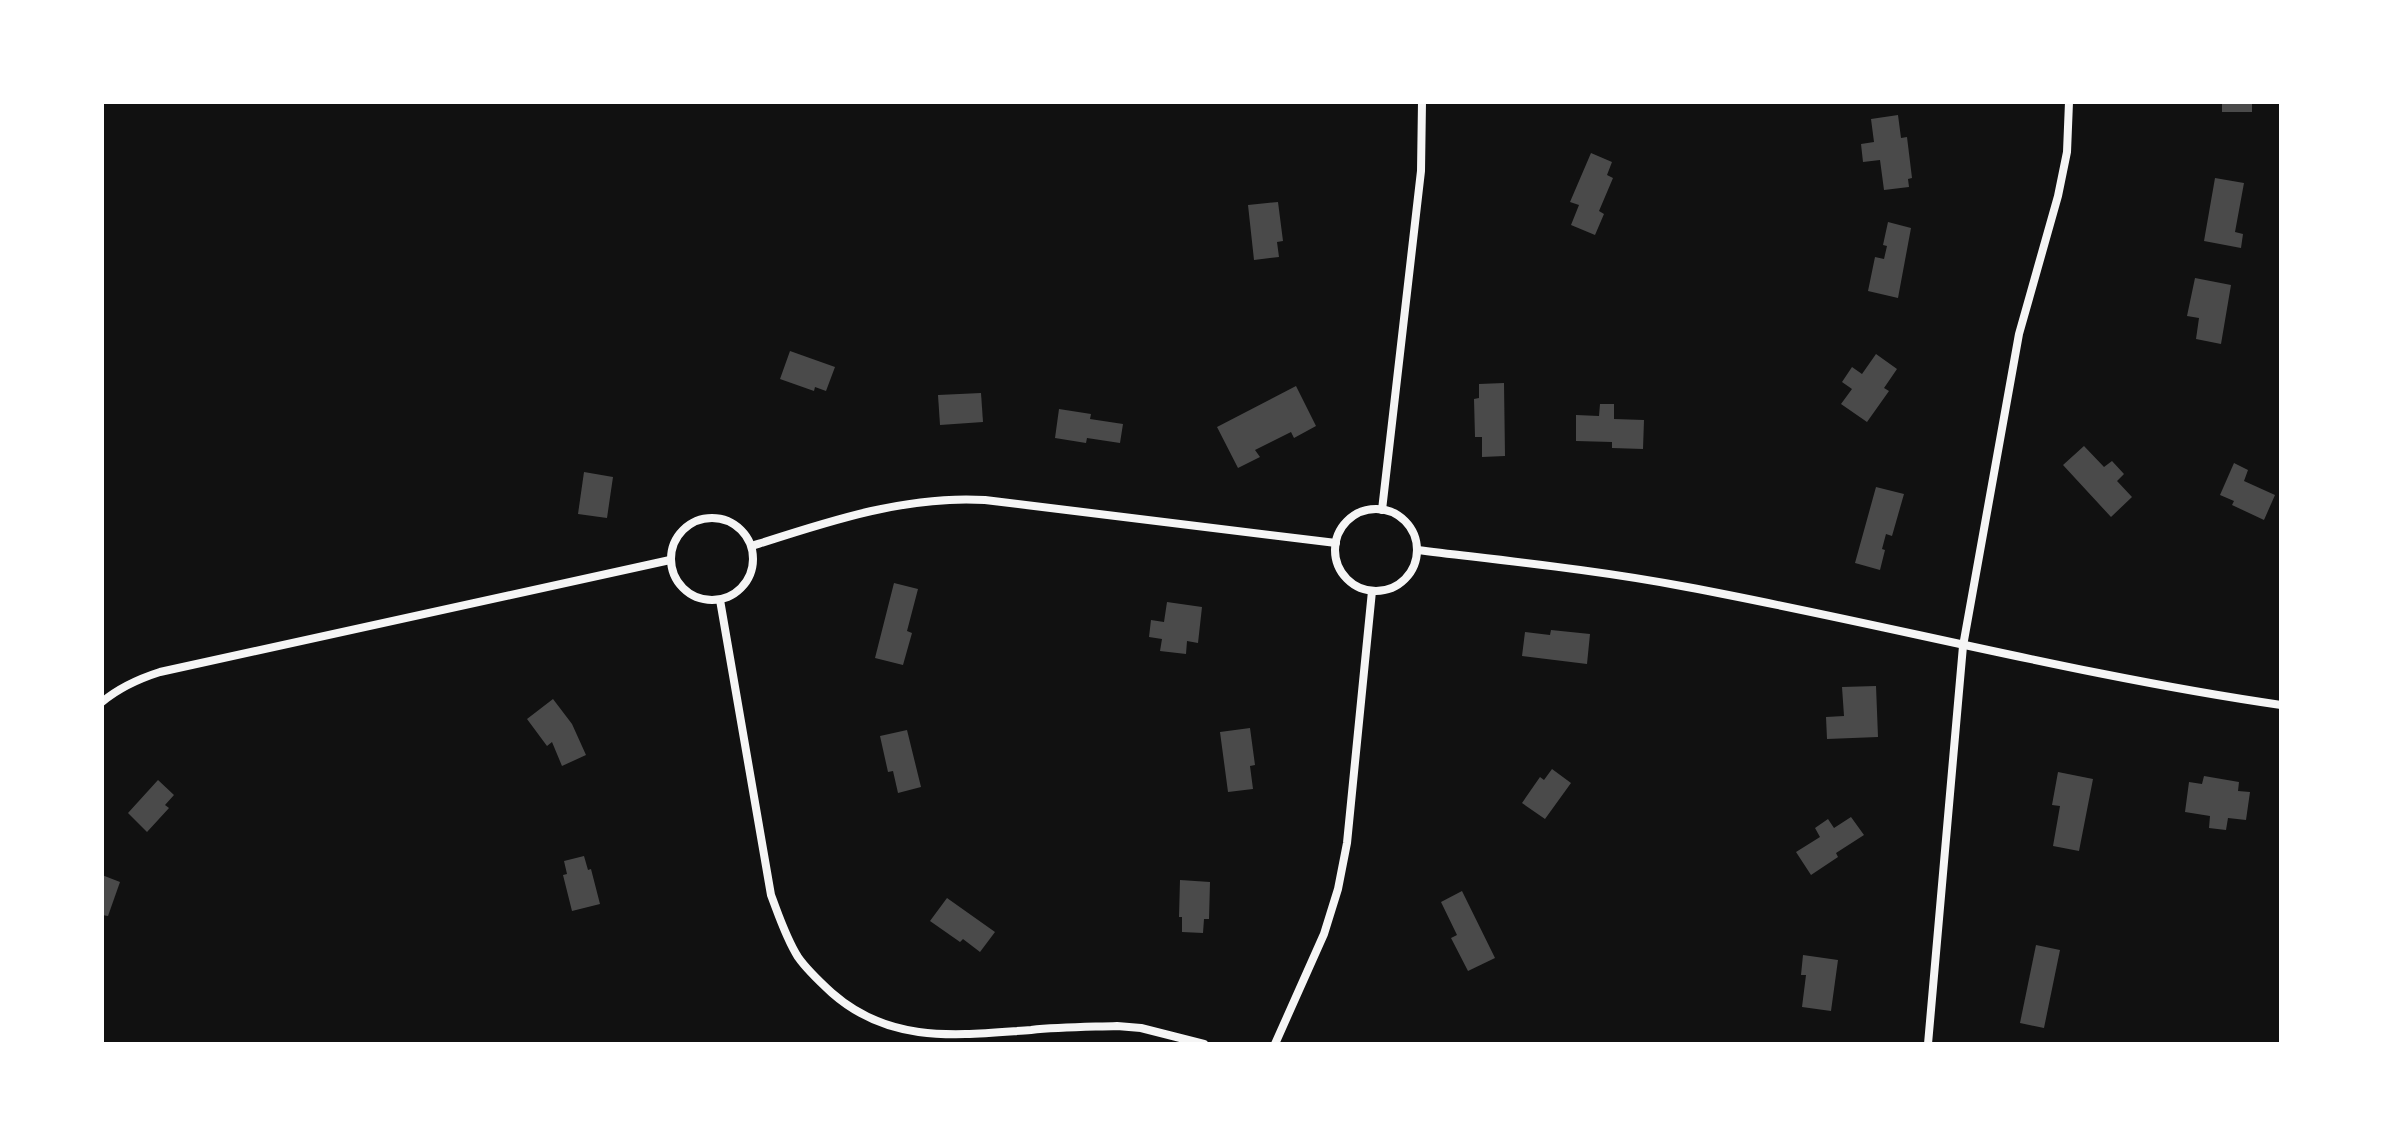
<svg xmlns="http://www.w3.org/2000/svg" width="2383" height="1146" viewBox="0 0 2383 1146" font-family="Ubuntu,sans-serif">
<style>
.building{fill:#4a4a4a}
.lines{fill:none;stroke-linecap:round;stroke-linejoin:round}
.minor{stroke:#f5f5f5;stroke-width:8}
</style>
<rect width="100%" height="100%" fill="#111"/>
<g class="building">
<rect x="2222" y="102" width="30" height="10"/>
<path d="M1898 115 1901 138 1907 137 1912 178 1908 179 1909 187 1884 190 1880 160 1863 162 1861 144 1874 142 1871 119Z"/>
<path d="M1591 153 1612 162 1607 175 1613 178 1599 211 1604 214 1595 235 1571 225 1579 205 1570 202Z"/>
<path d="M2215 178 2244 183 2235 232 2243 234 2241 248 2204 241Z"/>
<path d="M1278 202 1283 241 1277 242 1279 257 1254 260 1248 205Z"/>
<path d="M1888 222 1911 228 1898 298 1868 291 1875 257 1884 259 1887 246 1883 245Z"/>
<path d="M2195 278 2231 285 2221 344 2196 339 2199 318 2187 316Z"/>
<path d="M790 351 835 367 826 391 815 387 814 391 780 379Z"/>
<path d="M1876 354 1897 369 1884 388 1889 391 1867 422 1841 404 1852 389 1842 382 1852 367 1862 374Z"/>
<path d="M1504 383 1505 456 1482 457V437H1475L1474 399 1479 398V384Z"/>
<path d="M1296 386 1316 426 1294 438 1291 432 1255 450 1260 457 1238 468 1217 427Z"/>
<path d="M981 393 983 422 940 425 938 395Z"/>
<path d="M1600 404H1614V419L1644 420 1643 449 1612 448V442L1576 441V415L1599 416Z"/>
<path d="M1059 409 1091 414 1090 419 1123 424 1120 443 1087 438 1086 443 1055 438Z"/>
<path d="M2084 446 2104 467 2112 461 2124 474 2117 481 2132 497 2111 517 2063 465Z"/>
<path d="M2234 463 2248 470 2244 481 2275 495 2264 520 2232 505 2234 501 2220 495Z"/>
<path d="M584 472 613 477 607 518 578 514Z"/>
<path d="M1876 487 1904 494 1892 536 1886 534 1882 549 1885 550 1880 570 1855 563Z"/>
<path d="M894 583 918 589 907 631 912 633 903 665 875 658Z"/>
<path d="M1167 602 1202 607 1198 643 1187 641 1186 654 1160 651 1162 639 1149 637 1151 620 1164 622Z"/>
<path d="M1551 630 1590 634 1587 664 1522 656 1525 632 1550 635Z"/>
<path d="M1876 686 1878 737 1827 739 1826 717 1844 716 1842 687Z"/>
<path d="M553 699 572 724 586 755 562 766 552 742 547 746 527 719Z"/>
<path d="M1250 728 1255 765 1250 766 1253 789 1228 792 1220 732Z"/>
<path d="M907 730 921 787 898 793 893 771 888 772 880 736Z"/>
<path d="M1552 769 1571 783 1545 819 1522 803 1540 777 1544 780Z"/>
<path d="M2058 772 2093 779 2079 851 2053 846 2060 806 2052 805Z"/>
<path d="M2204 776 2239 782 2238 791 2250 792 2246 820 2228 818 2226 830 2209 828 2210 816 2185 812 2189 782 2202 784Z"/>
<path d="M158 780 174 795 165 805 169 808 147 832 128 813Z"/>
<path d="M1851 817 1864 835 1836 853 1838 857 1811 875 1796 852 1820 837 1815 828 1828 819 1834 828Z"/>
<path d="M584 856 588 870 591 869 600 904 572 911 563 875 567 874 564 861Z"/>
<path d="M102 875 120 882 108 916 102 915Z"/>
<path d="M1180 880 1210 882 1209 919H1204L1203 933 1182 932V917H1179Z"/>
<path d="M1462 891 1495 958 1468 971 1451 938 1457 935 1441 902Z"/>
<path d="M947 898 995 932 980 952 963 939 960 942 930 921Z"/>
<path d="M2036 945 2060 950 2044 1028 2020 1023Z"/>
<path d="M1803 955 1838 960 1831 1011 1802 1007 1806 975H1801Z"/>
</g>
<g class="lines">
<g class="minor">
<circle cx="1376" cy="550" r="41"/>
<path d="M1382 510 1421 171 1422 102"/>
<circle cx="712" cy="559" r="41"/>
<path d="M752 546C826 522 906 495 985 500L1336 543"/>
<path d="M1417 550C1507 561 1598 570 1687 587 1885 624 2081 676 2281 705"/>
<path d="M720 600 771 895C779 916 786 938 798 957 807 970 820 982 832 993 891 1045 959 1035 1031 1030 1060 1027 1088 1027 1117 1026L1141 1028 1204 1044"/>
<path d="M102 702C120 687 138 679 160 672L670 560"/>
<path d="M1275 1044 1324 934 1338 889 1347 843 1372 591"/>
<path d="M1928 1044 1963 646 2019 334 2058 196 2067 152 2069 102"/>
</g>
</g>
<rect width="2383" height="1146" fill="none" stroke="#ffffff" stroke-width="208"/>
</svg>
